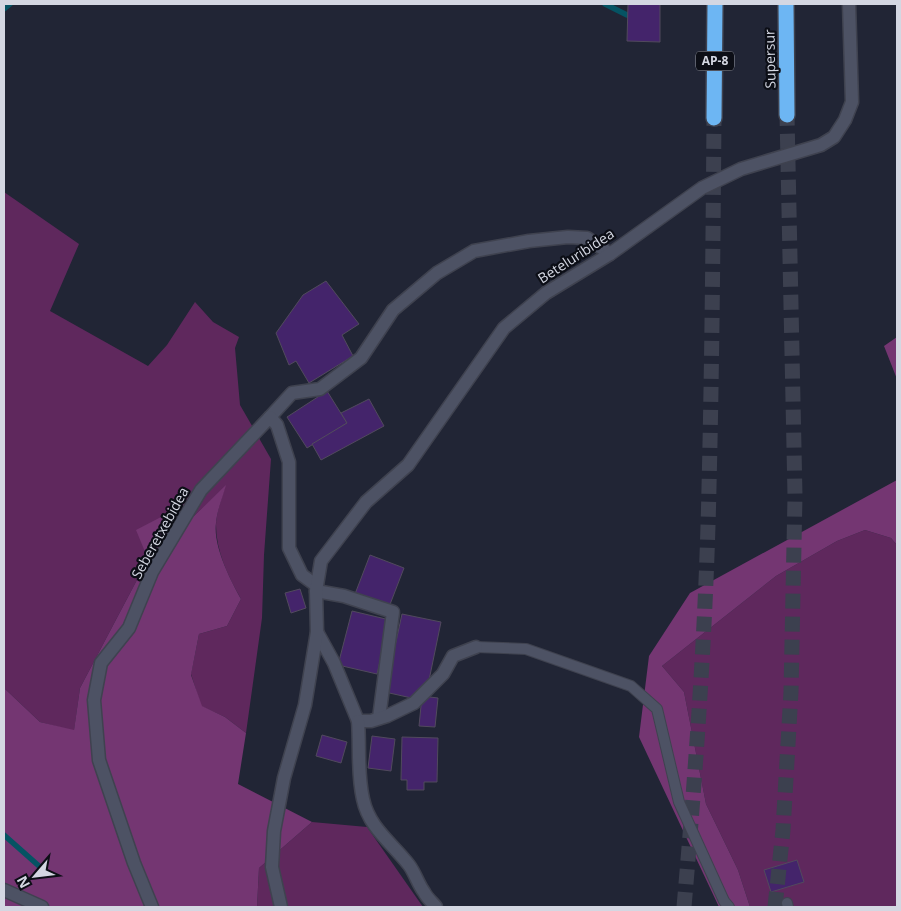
<svg xmlns="http://www.w3.org/2000/svg" width="901" height="911" viewBox="0 0 901 911" font-family="'Open Sans',sans-serif">
<style>
.green{fill:#5f285d}
.forest{fill:#743672}
.lines{fill:none;stroke-linecap:round;stroke-linejoin:round}
.stream{stroke:#055363;stroke-width:5.5}
.building{fill:#44246b;stroke:#514a5d}
.motorway-tunnel{stroke:#3c404f;stroke-width:15;stroke-dasharray:15 8;stroke-linecap:butt}
.service-casing{stroke:#3f424f;stroke-width:12}
.minor-casing{stroke:#3f424f;stroke-width:15}
.motorway-casing{stroke:#3f424f;stroke-width:18}
.service{stroke:#4d5264;stroke-width:10}
.minor{stroke:#4d5264;stroke-width:12}
.motorway{stroke:#6db6f3;stroke-width:15}
.labels{text-anchor:middle;stroke-width:4.5;stroke-linejoin:round;paint-order:stroke}
.shield{fill:#0c0e16;stroke:#989ba5;stroke-width:1}
.shield-label{font-size:12px;font-weight:bold;fill:#d4d7e2}
.street-label{font-size:14px;fill:#d4d7e2;stroke:#0c0e16}
</style>
<rect width="100%" height="100%" fill="#212535"/>
<g class="green">
<path d="M4 192 79 244 50 311 148 366 167 345 195 302 213 322 239 337 235 348 240 405 271 459 264 555 262 618 246 733 225 717 201 706 191 674 199 634 227 626 241 599C228 576 216 551 216 525 216 513 222 498 225 487L194 516 161 517 148 559 80 688 74 731 40 722 4 688Z"/>
<path d="M865 530 891 538 897 545V907H750L738 870 706 804 684 692 662 666 776 576 837 541Z"/>
<path d="M312 822 367 827 423 907H257L259 868Z"/>
</g>
<g class="forest">
<path d="M897 337V379L884 346Z"/>
<path d="M897 480V545L891 538 865 530 837 541 776 576 662 666 684 692 706 804 738 870 750 907H719L639 737 649 656 690 593Z"/>
<path d="M226 485C223 497 217 510 216 523 213 546 230 579 241 599L227 626 199 634 191 675 202 706 225 717 246 733 238 784 312 822 259 868 257 907H4V688L40 722 74 730 80 688 148 559 136 530 161 517 194 516Z"/>
</g>
<g class="lines">
<g class="stream">
<path d="M605 4 627 15"/>
<path d="M4 9 10 4"/>
<path d="M4 835 39 866"/>
</g>
</g>
<g class="building">
<path d="M628 4H660V42L627 41Z"/>
<path d="M326 281 359 324 342 335 353 356 309 383 296 361 289 365 276 333 303 295Z"/>
<path d="M327 391 347 423 307 448 287 417Z"/>
<path d="M369 399 384 426 321 460 312 444 347 423 341 413Z"/>
<path d="M370 555 404 568 389 607 355 594Z"/>
<path d="M300 589 306 608 291 613 285 593Z"/>
<path d="M352 611 390 620 377 674 338 665Z"/>
<path d="M402 614 441 622 427 690 419 688 416 699 385 692Z"/>
<path d="M422 696 438 698 435 727 419 726Z"/>
<path d="M322 735 347 742 341 763 316 756Z"/>
<path d="M372 736 395 739 391 771 368 768Z"/>
<path d="M402 737 438 738 437 782H424V790H407V780H401Z"/>
<path d="M797 860 804 882 771 892 764 870Z"/>
</g>
<g class="lines">
<g class="motorway-tunnel">
<path d="M684 907C696 768 706 627 709 487 712 364 713 241 714 118"/>
<path d="M775 907 783 830 791 692 795 496 787 115"/>
</g>
<g class="service-casing">
<g id="service">
<path d="M476 647 526 649 631 686 657 709 679 802 724 901 729 907"/>
<path d="M787 903 788 907"/>
</g>
</g>
<g class="minor-casing">
<g id="minor">
<path d="M270 417 292 393 320 389 361 358 393 310 437 273 474 251 529 241 568 237 587 238 610 254"/>
<path d="M316 591 344 596 393 612 379 718"/>
<path d="M317 632 334 663 358 721H371L387 716 414 703 443 674 453 656 476 647"/>
<path d="M358 721C360 747 357 773 363 799 369 828 392 843 409 865 415 873 418 884 424 892 427 898 432 902 436 907"/>
<path d="M4 890 42 907"/>
<path d="M152 907 134 863 99 760 94 700 101 663 129 628 152 572 201 490 270 417 277 425 289 462V548L302 575 317 586"/>
<path d="M281 907 272 867 274 831 284 778 305 705 317 632 316 591 321 561 366 502 408 465 504 328 546 293 610 254 702 188 741 169 821 145 834 137 845 120 852 102 849 4"/>
</g>
</g>
<g class="motorway-casing">
<g id="motorway">
<path d="M786 4 787 115"/>
<path d="M714 118 715 4"/>
</g>
</g>
<use href="#service" class="service"/>
<use href="#minor" class="minor"/>
<use href="#motorway" class="motorway"/>
</g>
<g class="labels">
<rect class="shield" x="696" y="51.5" width="38" height="19" rx="4"/>
<g class="shield-label">
<text x="715" y="65">AP-8</text>
</g>
<g class="street-label">
<text transform="translate(770 59) rotate(-91)" y="5">Supersur</text>
<text transform="translate(576 256) rotate(-33)" y="5">Beteluribidea</text>
<text transform="translate(160 533) rotate(-61)" y="5">Seberetxebidea</text>
</g>
</g>
<rect width="901" height="911" fill="none" stroke="#d4d7e2" stroke-width="10"/>
<g transform="translate(35 876) rotate(242)" stroke="#0c0e16" stroke-width="4" paint-order="stroke">
<path d="M0-4L9 19L0 12L-9 19Z" fill="#d4d7e2"/>
<text y="-8" font-size="14" font-weight="bold" text-anchor="middle" fill="#d4d7e2">N</text>
</g>
</svg>
